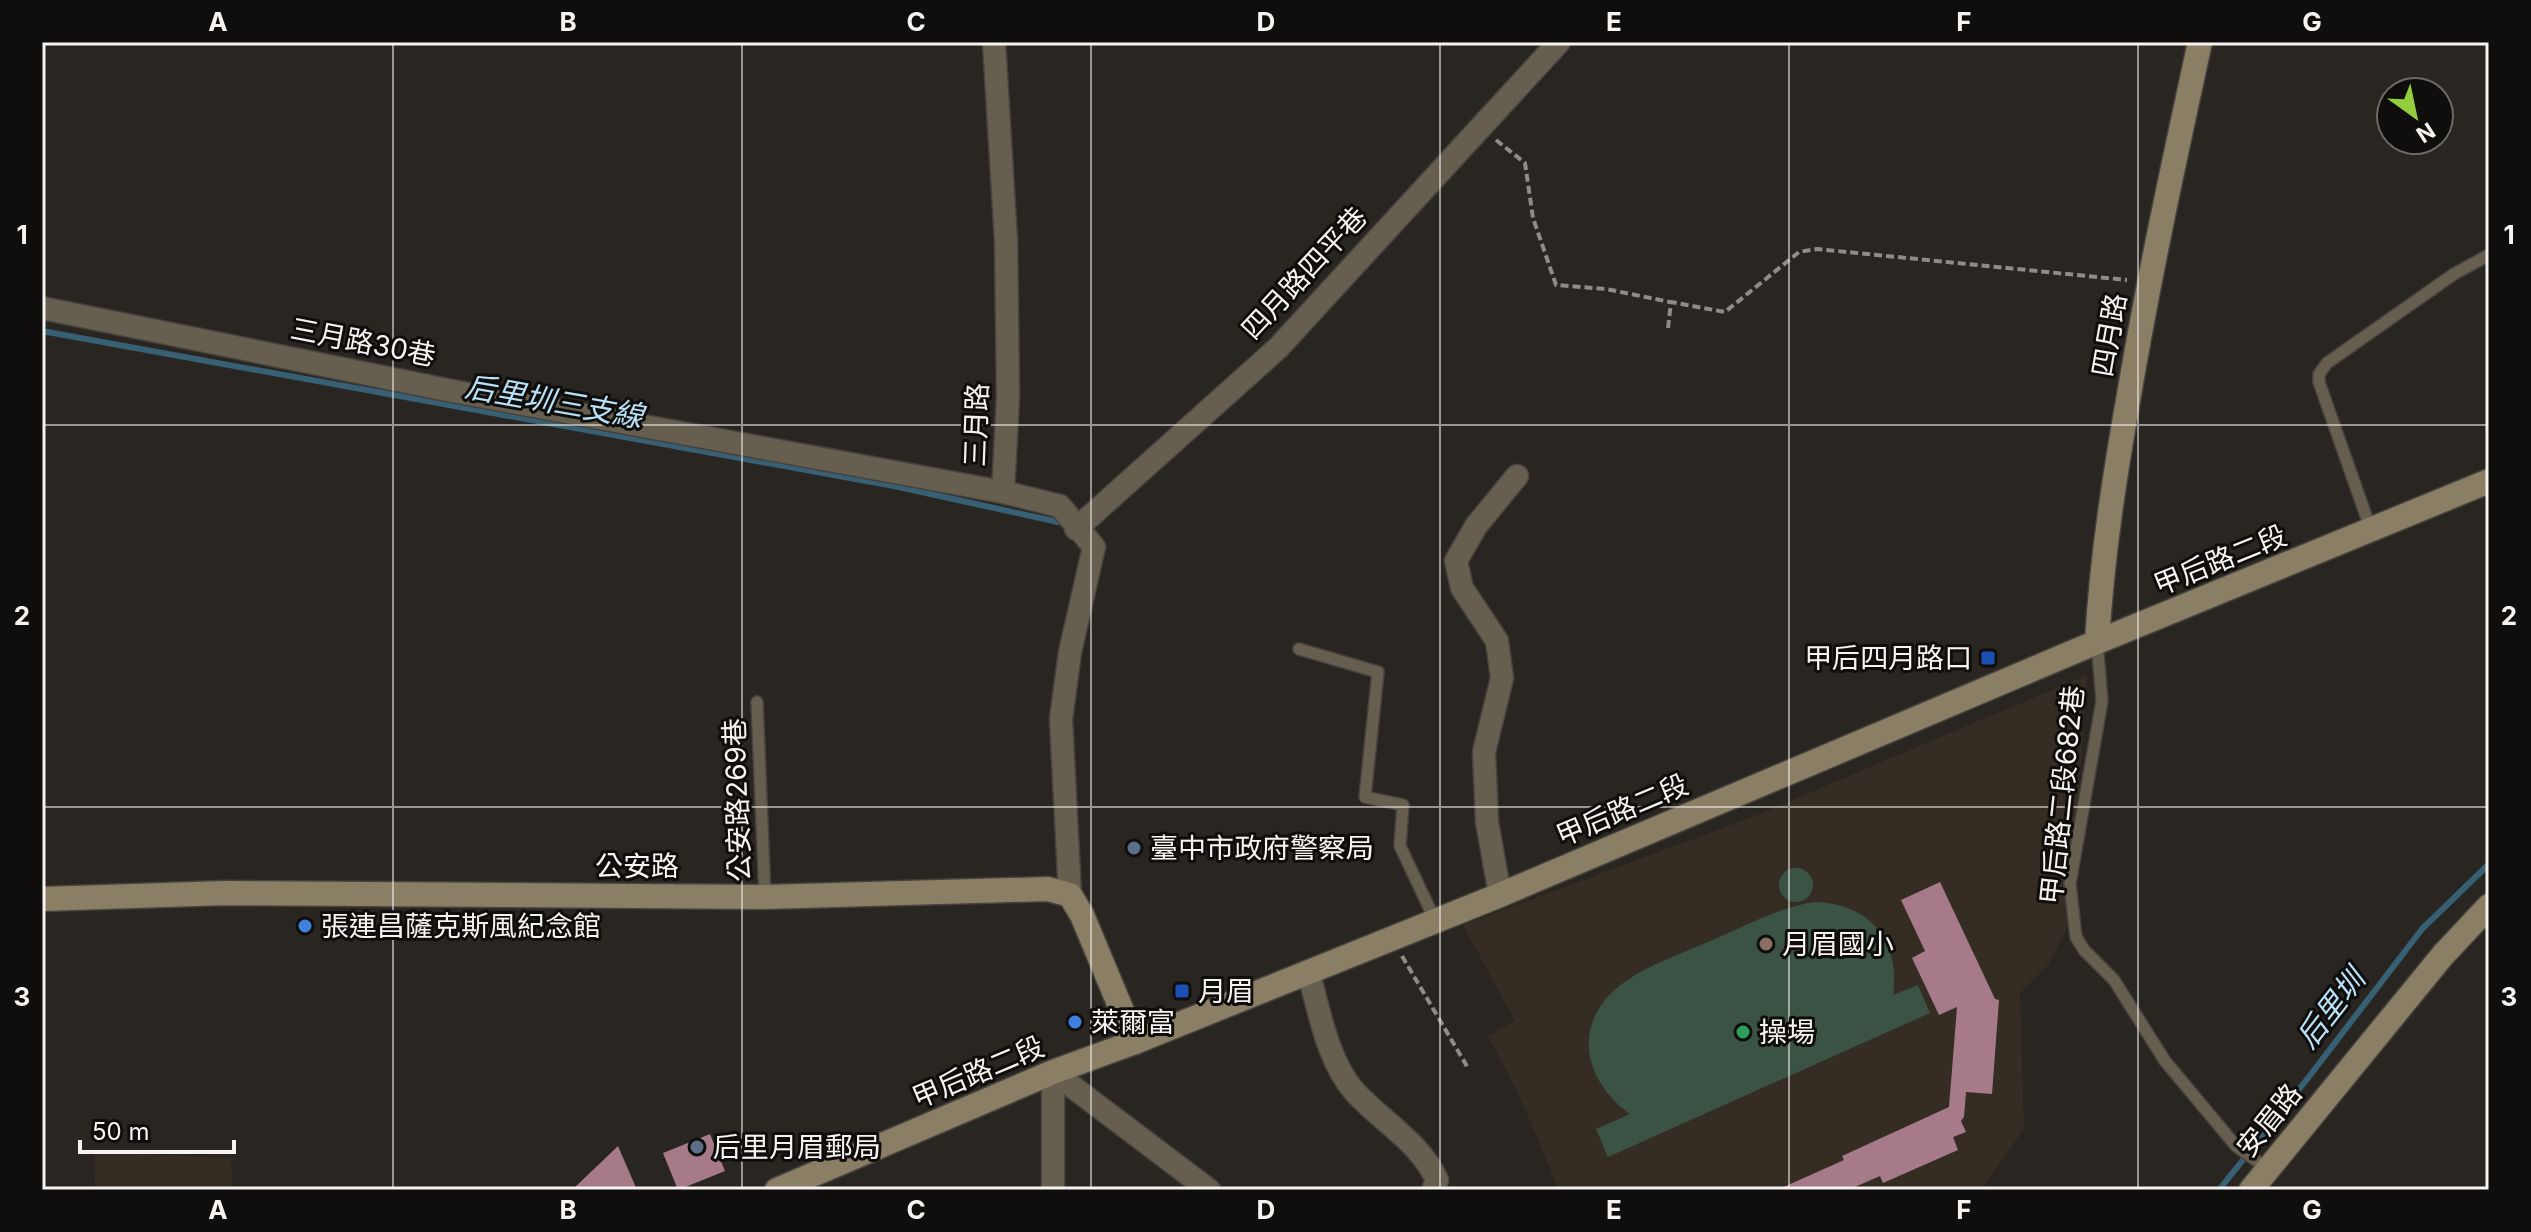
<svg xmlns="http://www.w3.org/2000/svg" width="2531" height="1232" viewBox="0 0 2531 1232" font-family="Inter,'Noto Sans TC',sans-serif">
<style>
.built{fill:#352d23}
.green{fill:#3b5344}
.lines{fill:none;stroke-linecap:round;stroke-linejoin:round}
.stream{stroke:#376075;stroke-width:6}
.building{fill:#a67a88}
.lane-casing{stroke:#46423e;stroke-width:14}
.street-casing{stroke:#46423e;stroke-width:25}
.secondary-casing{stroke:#46423e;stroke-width:27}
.path{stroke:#8f8b88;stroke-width:4;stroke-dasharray:8 4;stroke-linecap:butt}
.lane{stroke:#665f4f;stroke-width:11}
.street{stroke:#665f4f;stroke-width:22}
.secondary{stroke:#8a7f65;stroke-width:24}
.grid{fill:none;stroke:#f6f3f0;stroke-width:2;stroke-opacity:0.55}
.transit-dot{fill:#1a4fb4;stroke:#100e0c;stroke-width:3}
.service-dot{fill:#5c6f8a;stroke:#100e0c;stroke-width:3}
.shop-dot{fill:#3f7fe0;stroke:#100e0c;stroke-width:3}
.education-dot{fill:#8d6e63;stroke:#100e0c;stroke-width:3}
.leisure-dot{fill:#2e9e5b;stroke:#100e0c;stroke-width:3}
.labels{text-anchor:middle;stroke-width:6;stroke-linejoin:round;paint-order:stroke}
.street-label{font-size:28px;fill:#f6f3f0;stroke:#100e0c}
.poi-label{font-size:28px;fill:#f6f3f0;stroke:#100e0c;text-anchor:start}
.water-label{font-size:30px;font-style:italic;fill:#b8e0f6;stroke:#100e0c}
.neatline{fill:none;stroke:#f6f3f0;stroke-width:3}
.grid-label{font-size:26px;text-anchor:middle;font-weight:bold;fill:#f6f3f0}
</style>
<rect width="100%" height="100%" fill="#292521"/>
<g class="built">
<path d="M2087 675 2069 923 2049 964 2020 993 2024 1129 1981 1190H1559L1519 1095 1488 1036 1515 1021 1463 925 1752 817Z"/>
<path d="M94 1152 231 1158 233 1190H95Z"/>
</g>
<g class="green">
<circle cx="1796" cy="885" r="17"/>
<path d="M1814 902C1869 903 1901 940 1893 995L1918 985 1930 1013 1608 1157 1596 1129 1630 1114C1581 1079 1571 1019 1626 981 1652 963 1686 952 1715 939 1747 925 1779 908 1814 902Z"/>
</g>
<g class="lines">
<g class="stream">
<path d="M42 331 894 486 1058 522"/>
<path d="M2219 1190 2308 1078 2422 929 2489 864"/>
</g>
</g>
<g class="building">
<path d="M1940 882 1995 999 1999 1000 1992 1094 1966 1092 1964 1117 1961 1121 1966 1132 1953 1137 1958 1150 1883 1183 1880 1176 1848 1190H1777L1844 1160 1842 1156 1949 1107 1957 1007 1939 1015 1912 958 1925 951 1901 900Z"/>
<path d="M710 1134 725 1171 678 1190 663 1153Z"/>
<path d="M618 1146 637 1190H572Z"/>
</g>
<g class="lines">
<g class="lane-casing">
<g id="lane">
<path d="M2371 530 2319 382V374L2327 363 2454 274 2489 255"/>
<path d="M2097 642 2102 701 2070 884 2076 937 2084 950 2114 980 2165 1061 2236 1146 2268 1169"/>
<path d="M1299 649 1378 672 1365 797 1403 805 1400 846 1435 920"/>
<path d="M757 702 765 897"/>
</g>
</g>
<g class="street-casing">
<g id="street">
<path d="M994 42 1006 241 1008 396 1003 492"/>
<path d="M42 308 452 391 1003 492 1060 506 1094 547 1070 652 1061 719 1070 895"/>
<path d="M1076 529 1278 348 1559 42"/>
<path d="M1500 895 1487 822 1484 752 1502 678 1497 641 1462 588 1456 561 1476 526 1517 476"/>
<path d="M1308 971C1319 1009 1327 1060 1354 1091 1381 1121 1421 1143 1437 1180L1433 1190"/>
<path d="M1053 1072 1209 1190"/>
<path d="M1053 1072V1190"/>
</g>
</g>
<g class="secondary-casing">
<g id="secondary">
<path d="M2097 642C2102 555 2115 474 2130 389 2150 272 2175 157 2200 42"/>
<path d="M42 899 226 893 765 897 1048 889 1070 895 1082 915 1135 1042"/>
<path d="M777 1190 1053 1072 1135 1042 1500 895 2097 642 2489 481"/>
<path d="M2251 1190 2443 955 2489 906"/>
</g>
</g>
<g class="path">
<path d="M1496 140 1525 163 1533 218 1556 285 1606 289 1670 302"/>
<path d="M1668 328 1671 302 1725 312 1799 252 1817 249 2127 280"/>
<path d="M1402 956 1468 1068"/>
</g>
<use href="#lane" class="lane"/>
<use href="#street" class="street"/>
<use href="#secondary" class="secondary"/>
</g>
<path class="grid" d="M393 42V1190M742 42V1190M1091 42V1190M1440 42V1190M1789 42V1190M2138 42V1190M42 425H2489M42 807H2489"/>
<g class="transit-dot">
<rect x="1980" y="650" width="16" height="16" rx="4"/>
<rect x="1174" y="983" width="16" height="16" rx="4"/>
</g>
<g class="service-dot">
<circle cx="1134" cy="848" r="8"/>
<circle cx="697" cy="1147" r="8"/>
</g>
<g class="shop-dot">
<circle cx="305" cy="926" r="8"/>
<circle cx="1075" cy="1022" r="8"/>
</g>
<circle class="education-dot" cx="1766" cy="944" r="8"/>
<circle class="leisure-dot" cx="1743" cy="1032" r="8"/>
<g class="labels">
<g class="street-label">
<text transform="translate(1304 273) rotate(-47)" y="10">四月路四平巷</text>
<text transform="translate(2109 335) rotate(-80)" y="10">四月路</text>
<text transform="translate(363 342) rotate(11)" y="10">三月路30巷</text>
<text transform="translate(976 425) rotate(-88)" y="10">三月路</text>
<text transform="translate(2220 560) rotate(-22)" y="10">甲后路二段</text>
<text transform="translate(2062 795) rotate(-84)" y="10">甲后路二段682巷</text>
<text transform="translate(737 800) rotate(-92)" y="10">公安路269巷</text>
<text transform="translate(1622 810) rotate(-23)" y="10">甲后路二段</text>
<text x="637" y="876">公安路</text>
<text transform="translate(978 1072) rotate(-23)" y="10">甲后路二段</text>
<text transform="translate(2269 1120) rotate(-51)" y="10">安眉路</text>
</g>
<g class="poi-label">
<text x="1972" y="668" text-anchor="end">甲后四月路口</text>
<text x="1150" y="858">臺中市政府警察局</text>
<text x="321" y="936">張連昌薩克斯風紀念館</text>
<text x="1782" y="954">月眉國小</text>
<text x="1198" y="1001">月眉</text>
<text x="1091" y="1032">萊爾富</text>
<text x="1759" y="1042">操場</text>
<text x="713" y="1157">后里月眉郵局</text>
</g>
<g class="water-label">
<text transform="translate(554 402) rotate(10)" y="10">后里圳三支線</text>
<text transform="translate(2331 1009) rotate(-52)" y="10">后里圳</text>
</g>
</g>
<rect width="2531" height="1232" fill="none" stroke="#100e0c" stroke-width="88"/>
<g transform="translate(2415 116) rotate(147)"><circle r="38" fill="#100e0c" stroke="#6c6a67" stroke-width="2"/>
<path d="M0-6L14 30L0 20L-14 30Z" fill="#93cd3d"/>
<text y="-12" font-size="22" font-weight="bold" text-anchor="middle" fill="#f6f3f0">N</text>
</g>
<path d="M80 1140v12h154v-12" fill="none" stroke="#f6f3f0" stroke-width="4"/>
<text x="92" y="1140" font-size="24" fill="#f6f3f0" stroke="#100e0c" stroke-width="6" paint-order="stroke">50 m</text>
<rect x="44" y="44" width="2443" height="1144" class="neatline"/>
<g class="grid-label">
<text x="218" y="31">A</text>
<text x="568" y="31">B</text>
<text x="916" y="31">C</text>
<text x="1266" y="31">D</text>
<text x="1614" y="31">E</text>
<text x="1964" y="31">F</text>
<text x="2312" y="31">G</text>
<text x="22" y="244">1</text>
<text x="2509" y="244">1</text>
<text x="22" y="625">2</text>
<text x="2509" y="625">2</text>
<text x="22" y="1006">3</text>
<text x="2509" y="1006">3</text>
<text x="218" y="1219">A</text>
<text x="568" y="1219">B</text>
<text x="916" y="1219">C</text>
<text x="1266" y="1219">D</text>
<text x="1614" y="1219">E</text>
<text x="1964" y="1219">F</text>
<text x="2312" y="1219">G</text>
</g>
</svg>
